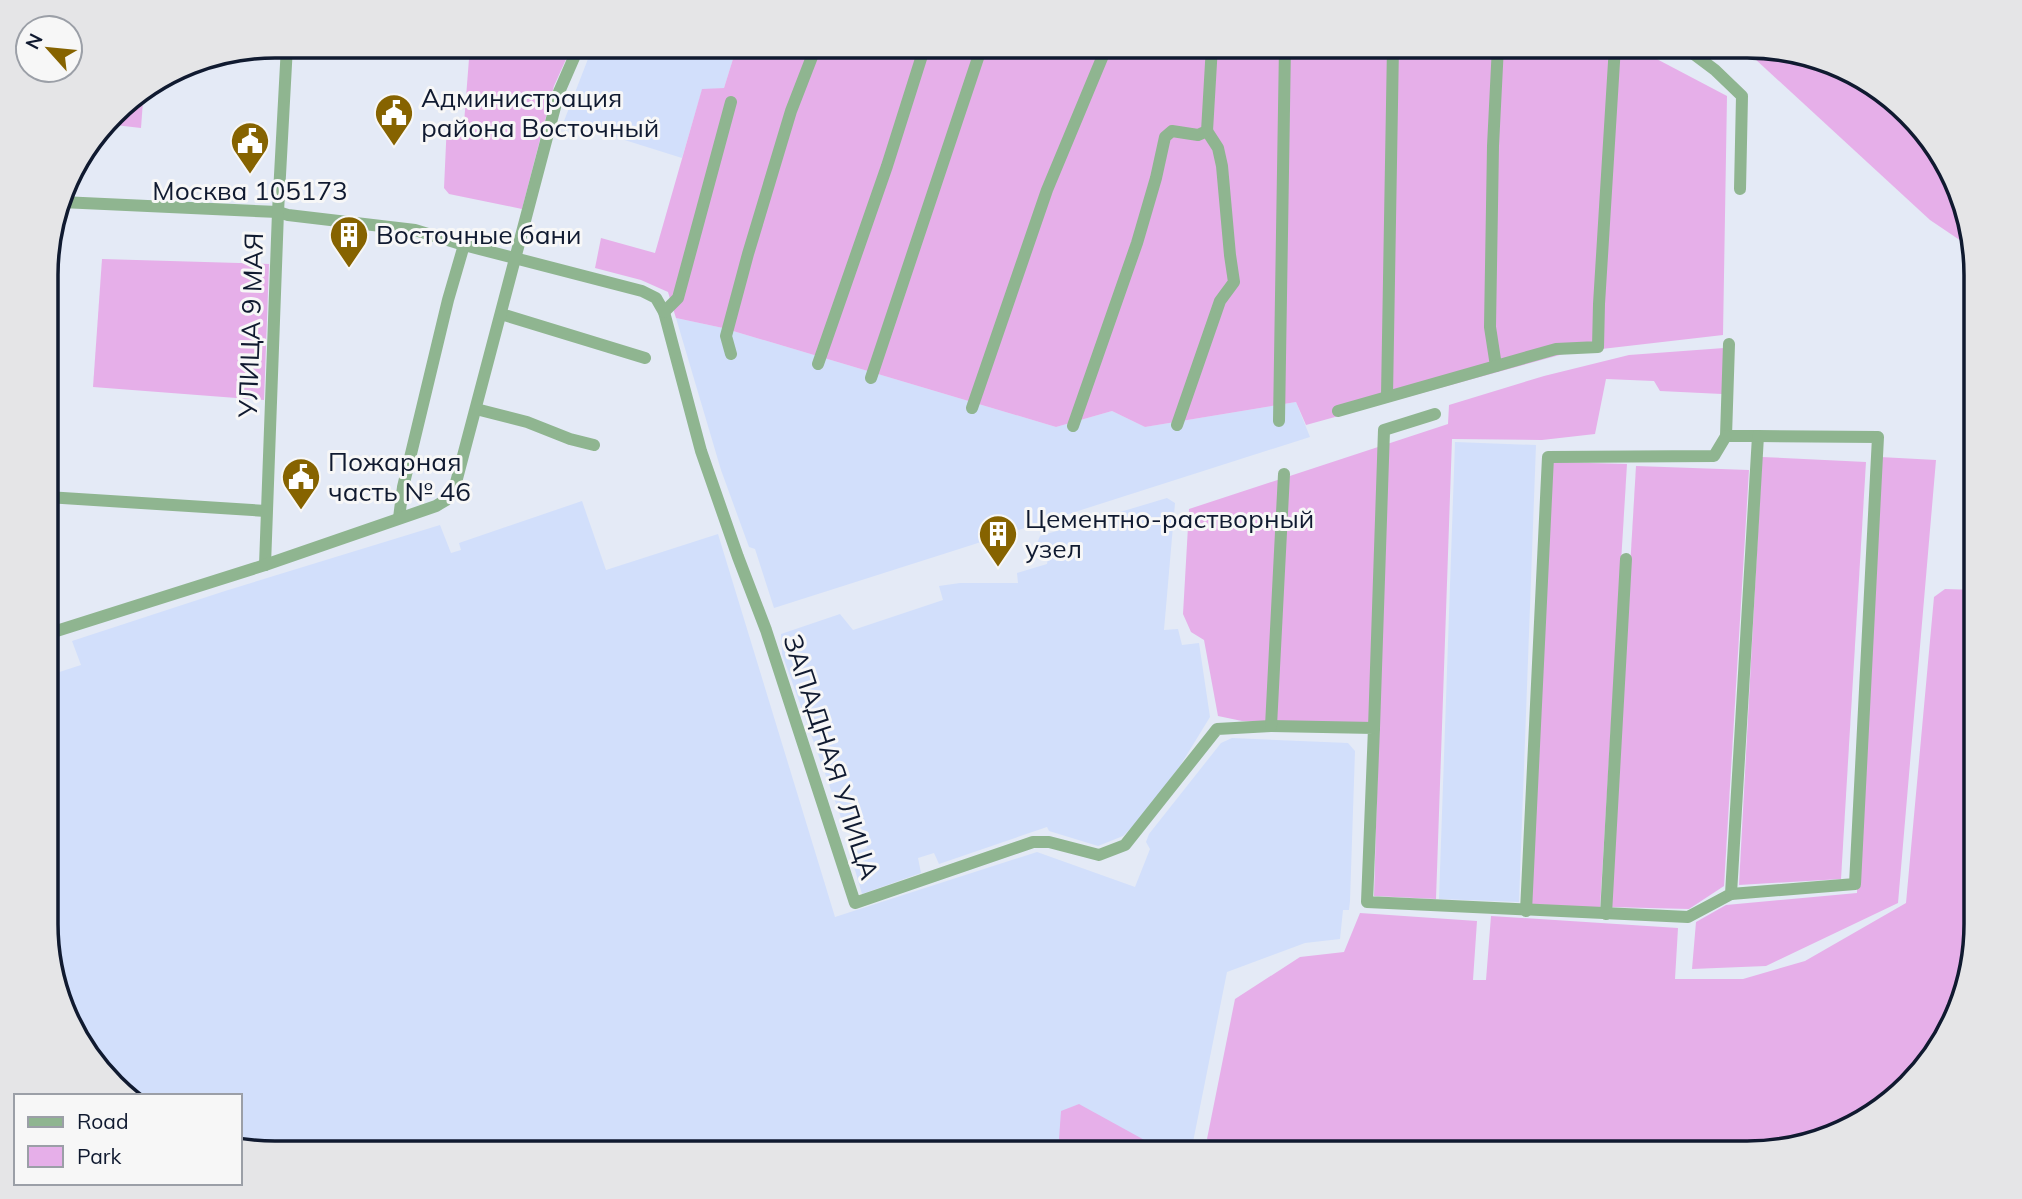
<svg xmlns="http://www.w3.org/2000/svg" width="2022" height="1199" viewBox="0 0 2022 1199" font-family="Mulish,sans-serif">
<style>
.built{fill:#d2dffb}
.green{fill:#e6afe9}
.lines{fill:none;stroke-linecap:round;stroke-linejoin:round}
.minor{stroke:#8fb590;stroke-width:12}
.labels{text-anchor:middle;stroke-width:6;stroke-linejoin:round;paint-order:stroke}
.poi-label{font-size:26px;fill:#101a30;stroke:#f7f7f7;text-anchor:start}
.street-label{font-size:26px;fill:#101a30;stroke:#f7f7f7}
.rim{fill:none;stroke:#101a30;stroke-width:3.5}
</style>
<rect width="100%" height="100%" fill="#e4eaf6"/>
<g class="built">
<path d="M593 46H737L724 88 702 90 682 158 564 121Z"/>
<path d="M676 318 723 328 1056 427 1112 411 1145 427 1296 402 1310 437 774 608 755 549 749 547 721 470Z"/>
<path d="M1455 442 1536 445 1519 902 1439 899Z"/>
<path d="M1167 498 1175 503 1164 630 1178 629 1182 645 1199 643 1210 717 1180 766 1137 822 1123 836 1098 846 1049 831 1047 827 939 864 934 853 918 858 921 873 862 894 850 853 867 848 860 824 844 826 782 654 781 634 840 614 853 630 943 600 939 586 960 583H1018L1017 573 1047 564 1049 552 1036 546 1040 536Z"/>
<path d="M582 501 606 570 718 534 835 917 1037 852 1135 887 1150 849 1146 842 1149 834 1221 743 1232 738 1348 743 1355 751 1350 901 1349 910H1343L1340 939 1305 943 1227 972 1193 1142 1216 1153H274L240 1144V1096H131L84 1051 47 954V676L81 665 72 641 225 591 440 525 451 553 461 550 459 543Z"/>
</g>
<g class="green">
<path d="M470 46H572L554 86 522 209 449 194 444 188 447 122 464 123Z"/>
<path d="M737 46H1632L1727 96 1723 335 1567 353 1306 425 1296 402 1145 427 1112 411 1056 427 723 328 676 318 668 292 641 280 595 268 601 238 655 253 702 89 724 88Z"/>
<path d="M1741 46H1748L1862 76 1946 160 1973 249 1930 220Z"/>
<path d="M128 99 143 101 141 128 115 125C116 113 118 106 128 99Z"/>
<path d="M102 259 269 264 264 400 93 387Z"/>
<path d="M1724 348 1722 394 1660 391 1654 381 1606 379 1595 434 1542 440 1452 439 1436 899 1374 896 1379 724 1242 721 1218 716 1204 640 1191 632 1183 614 1189 509 1448 424 1449 405 1544 376 1629 355Z"/>
<path d="M1762 457 1866 462 1841 879 1739 885Z"/>
<path d="M1880 457 1936 460 1898 903 1766 966 1692 969 1696 922 1726 905 1857 893Z"/>
<path d="M1553 462 1627 464 1600 908 1531 904Z"/>
<path d="M1636 466 1749 470 1724 886 1689 909 1610 907Z"/>
<path d="M1945 589 1976 590V939L1946 1039 1862 1123 1762 1153H1224L1222 1148 1207 1139 1235 999 1300 957 1344 952 1360 913 1477 921 1473 980H1486L1491 916 1678 928 1675 979H1743L1805 961 1906 903 1934 597Z"/>
<path d="M1079 1104 1168 1153H1073L1059 1139 1061 1111Z"/>
</g>
<g class="lines">
<g class="minor">
<path d="M1683 46 1715 70 1742 96 1740 189"/>
<path d="M61 202 278 212 288 215 415 230 464 245 642 291 656 298 664 312 701 451 738 557 766 630 855 903 1033 842H1049L1099 855 1125 845 1217 729 1271 726 1374 728 1367 902 1688 917 1731 894 1758 436H1726L1729 344"/>
<path d="M664 312 678 298 731 102"/>
<path d="M501 314 645 358"/>
<path d="M731 354 726 336 748 254 791 111 815 49 800 46"/>
<path d="M818 364 887 166 925 46"/>
<path d="M1496 366 1490 327 1493 146 1498 46"/>
<path d="M871 378 982 46"/>
<path d="M1387 396 1393 46"/>
<path d="M972 408 1047 190 1107 46"/>
<path d="M476 409 527 422 570 439 594 445"/>
<path d="M1338 411 1556 349 1598 347 1599 304 1615 46"/>
<path d="M1279 421 1285 46"/>
<path d="M1177 425 1220 301 1234 282 1230 255 1222 166 1218 148 1207 131"/>
<path d="M1073 426 1137 243 1156 178 1165 137 1172 131 1198 135 1207 131 1212 46"/>
<path d="M47 497 266 511"/>
<path d="M399 518 403 487 448 300 464 245"/>
<path d="M265 565 278 212 287 46"/>
<path d="M47 634 265 565 436 506 446 500 454 490 559 92 579 46"/>
<path d="M1271 726 1284 474"/>
<path d="M1374 728 1384 430 1435 414"/>
<path d="M1731 894 1855 884 1878 437 1758 436"/>
<path d="M1526 911 1548 457 1714 456 1726 436"/>
<path d="M1606 914 1626 559"/>
</g>
</g>
<defs>
<g id="civic-pin" transform="scale(2.0125)"><path d="M0 17L-7.5 6A9.5 9.5 0 1 1 7.5 6Z" fill="#866300" stroke="#f7f7f7"/><path d="M-.6-6.5H3V-4.5H.6V-3L4-1V1h2V6H-6V1h2V-1L-.6-3ZM-1.2 2.5V6h2.4V2.5Z" fill="#fff"/></g>
<g id="building-pin" transform="scale(2.0125)"><path d="M0 17L-7.5 6A9.5 9.5 0 1 1 7.5 6Z" fill="#866300" stroke="#f7f7f7"/><path d="M-4-6H4V6H1V3H-1V6H-4ZM-2.5-4.3h1.7v1.8h-1.7ZM.8-4.3h1.7v1.8H.8ZM-2.5-1h1.7V.8h-1.7ZM.8-1h1.7V.8H.8Z" fill="#fff"/></g>
</defs>
<g fill-rule="evenodd">
<use href="#civic-pin" x="394" y="113"/>
<use href="#civic-pin" x="250" y="141"/>
<use href="#building-pin" x="349" y="235"/>
<use href="#civic-pin" x="301" y="477"/>
<use href="#building-pin" x="998" y="534"/>
</g>
<g class="labels">
<g class="poi-label">
<text x="421" y="107">Администрация<tspan x="421" dy="30">района Восточный</tspan></text>
<text x="250" y="200" text-anchor="middle">Москва 105173</text>
<text x="376" y="244">Восточные бани</text>
<text x="328" y="471">Пожарная<tspan x="328" dy="30">часть № 46</tspan></text>
<text x="1025" y="528">Цементно-растворный<tspan x="1025" dy="30">узел</tspan></text>
</g>
<g class="street-label">
<text transform="translate(251 325) rotate(-88)" y="9">УЛИЦА 9 МАЯ</text>
<text transform="translate(831 757) rotate(72)" y="9">ЗАПАДНАЯ УЛИЦА</text>
</g>
</g>
<path d="M0 0H2022V1199H0ZM275 58H1747A217 217 0 0 1 1964 275V924A217 217 0 0 1 1747 1141H275A217 217 0 0 1 58 924V275A217 217 0 0 1 275 58Z" fill="#e5e5e7" fill-rule="evenodd"/>
<path class="rim" d="M275 58H1747A217 217 0 0 1 1964 275V924A217 217 0 0 1 1747 1141H275A217 217 0 0 1 58 924V275A217 217 0 0 1 275 58Z"/>
<rect x="14" y="1094" width="228" height="91" fill="#f7f7f7" stroke="#9b9fa7" stroke-width="2"/>
<rect x="28" y="1117" width="35" height="10" fill="#8fb590" stroke="#9b9fa7" stroke-width="2"/>
<text x="77" y="1129" font-size="21" fill="#101a30">Road</text>
<rect x="28" y="1146" width="35" height="21" fill="#e6afe9" stroke="#9b9fa7" stroke-width="2"/>
<text x="77" y="1164" font-size="21" fill="#101a30">Park</text>
<g transform="translate(49 49) rotate(297)"><circle r="33" fill="#f7f7f7" stroke="#9b9fa7" stroke-width="2"/>
<path d="M0-5L12 26L0 18L-12 26Z" fill="#866300"/>
<text y="-10" font-size="19" font-weight="bold" text-anchor="middle" fill="#101a30">N</text>
</g>
</svg>
